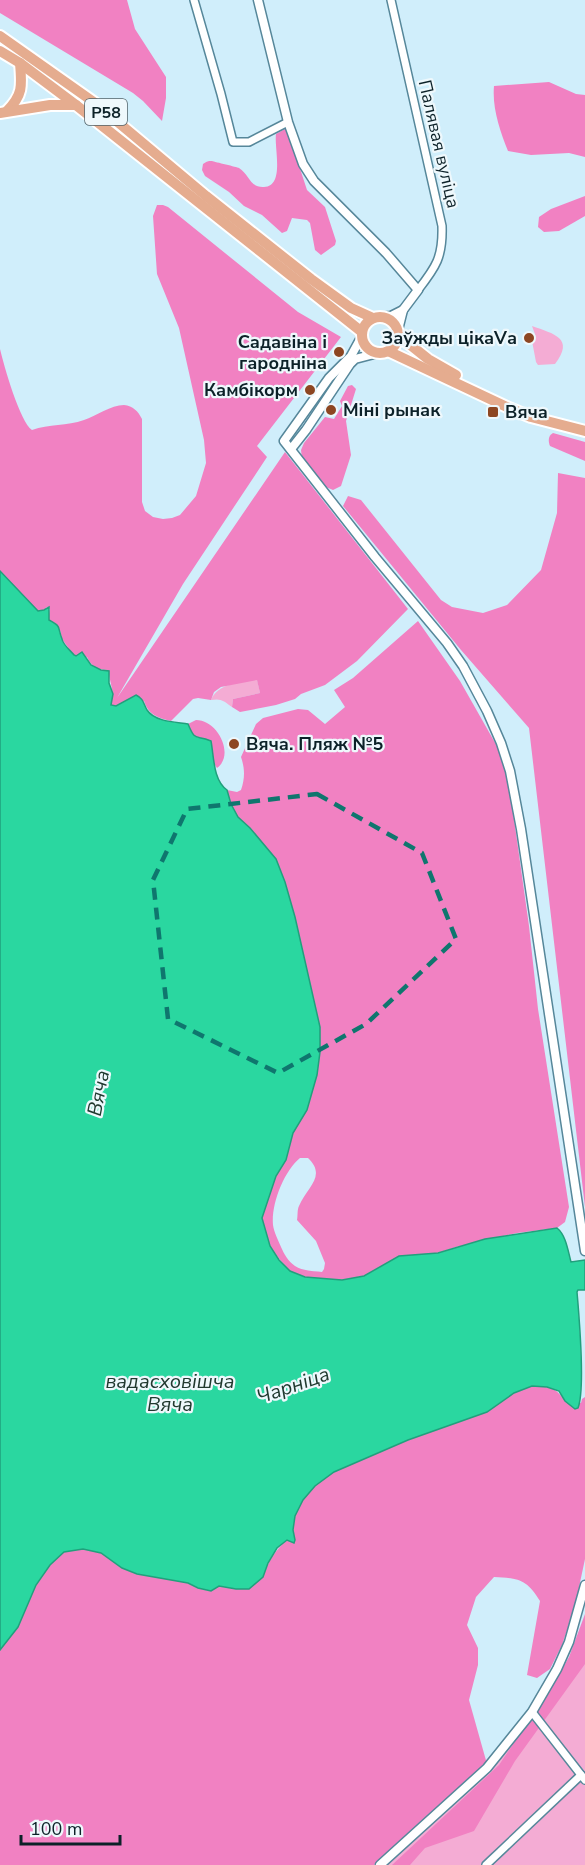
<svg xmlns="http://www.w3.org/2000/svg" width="585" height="1865" viewBox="0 0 585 1865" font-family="'Nunito Sans',sans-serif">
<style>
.green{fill:#f4acd4}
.forest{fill:#f181c2;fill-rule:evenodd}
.water{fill:#2ad7a0;stroke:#21a07c;stroke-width:1.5}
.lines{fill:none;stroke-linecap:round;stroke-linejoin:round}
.minor-casing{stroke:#56879a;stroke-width:10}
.tertiary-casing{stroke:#56879a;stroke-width:11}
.primary-casing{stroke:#fff;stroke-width:14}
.minor{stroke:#fff;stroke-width:7}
.tertiary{stroke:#fff;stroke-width:8}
.primary{stroke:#e5ac8f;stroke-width:10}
.marked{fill:none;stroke:#0f766e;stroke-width:4.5;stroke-dasharray:12 8;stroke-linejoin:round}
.poi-dot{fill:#8d4622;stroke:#eef8fc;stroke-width:2}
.labels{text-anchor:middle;stroke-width:4.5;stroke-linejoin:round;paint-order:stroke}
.shield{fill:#eef8fc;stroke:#506268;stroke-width:1.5}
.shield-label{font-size:16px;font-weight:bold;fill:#0c2128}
.street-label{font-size:18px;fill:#0c2128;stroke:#eef8fc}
.poi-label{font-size:18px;font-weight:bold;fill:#0c2128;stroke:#eef8fc;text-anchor:end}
.water-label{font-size:20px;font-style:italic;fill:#20392f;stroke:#eef8fc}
</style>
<rect width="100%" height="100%" fill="#d0eefb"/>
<g class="green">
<path d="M532 326C554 334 575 338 555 364L538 365 536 362 532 341 536 337Z"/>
<path d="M257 679 260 693 233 699 232 707C224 701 221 698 211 700 218 683 240 683 257 679Z"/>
<path d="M585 1655V1865H387Z"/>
</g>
<g class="forest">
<path d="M0 0H127L135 29 166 77V98L162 121 143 101 133 93 0 13Z"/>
<path d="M549 82 576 94 585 95V157L569 153 531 155 508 151C500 131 492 108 494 86Z"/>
<path d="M285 129 288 132 307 190 325 207 336 241 335 245 321 255 315 250 310 223 307 220 292 218 287 231 282 233 262 215 244 206 229 192 205 176 202 170 203 164C208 161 207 161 212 161 215 162 237 167 239 168 249 174 250 188 264 187 285 186 274 148 276 134Z"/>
<path d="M585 196V216L559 231 544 232 538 227 539 217 551 209Z"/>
<path d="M157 205H163L168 207 298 312 341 337 257 446 267 457 183 584 117 698 285 452 408 609 357 661 325 685 301 694 295 699 276 705 240 712 232 707 233 699 260 693 257 680 221 687 214 692 211 700 198 698 193 699 171 721C157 718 148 714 144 701L115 706 111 705 113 694 108 670C97 670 91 666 87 657L74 656 62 639 60 630 55 623 48 619 50 609 47 607 44 610 38 611 0 571V349C4 366 20 422 32 430 49 424 67 426 84 420 96 416 111 405 124 405 133 406 138 411 142 419V502L145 511 153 517 163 519 172 518 180 515 196 496 206 463 204 440 179 328 157 274 153 216Z"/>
<path d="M352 385 356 389 346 421 351 455 341 486 333 490 326 487 302 459 301 450 304 443 325 417 334 419 342 406 340 401 348 386Z"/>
<path d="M553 433 585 442V461L550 446C548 441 548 436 553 433Z"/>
<path d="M558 473 585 478V1207L529 728 461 650 343 506 348 496 361 500 441 600 452 607 483 613 507 605 541 570 557 513Z"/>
<path d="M418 621 460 681 506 762 529 926 538 1009 569 1207 565 1222 557 1228 517 1233 456 1247 438 1253 399 1256 364 1276 342 1280 305 1277 290 1271 280 1260 270 1246 262 1218 276 1176 286 1160 293 1133 307 1110 317 1074 320 1052V1027L295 917 285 882 276 859 250 828 238 817 231 804 227 790 237 792 241 790C245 778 245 769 241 757L256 724 263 718 298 709 308 710 325 724 345 707 334 690 353 678ZM300 1158H308C327 1176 307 1187 299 1206 297 1210 298 1215 297 1220L316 1241 325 1263 324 1269 322 1272C313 1271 303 1271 295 1266 288 1261 284 1254 281 1247 278 1240 274 1232 273 1225 271 1204 284 1171 300 1158Z"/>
<path d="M196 720C218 720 235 755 217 768L213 762 211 741C195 734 196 742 188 724Z"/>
<path d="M532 1386C549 1387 555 1386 565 1401L581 1403 582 1399 585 1397V1559L575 1606 562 1645 550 1669 537 1678 527 1675 540 1601C527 1579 518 1578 494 1577L476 1597 467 1625 478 1648V1665L469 1700 487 1764 374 1865H0V1650L18 1627 36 1585 50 1565 64 1552 83 1549 101 1553 122 1568 137 1574 188 1583 198 1588 210 1591 219 1586 236 1589 263 1577C268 1562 275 1550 287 1540L294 1543 295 1540 293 1530 295 1516 303 1500 315 1486 334 1472 408 1440 487 1412 514 1393Z"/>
<path d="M585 1614V1664L515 1761 474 1831 425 1848 410 1865H392L499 1765 552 1687 569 1657Z"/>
</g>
<path class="water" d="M0 571 38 611 44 610 49 607V620C62 627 57 626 62 639 63 645 71 651 74 655L76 656 82 652 91 665 101 670 109 671V683L113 694 111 705 116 706 136 695C144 699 143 703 147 710 155 722 176 722 188 724 196 743 195 734 211 741 214 757 213 780 227 790L231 804 238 817 250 828 276 859 285 882 295 917 320 1027V1052L317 1075 307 1110 293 1133 286 1160 276 1176 262 1218 270 1246 279 1260 290 1271 305 1277 342 1280 364 1276 399 1256 438 1253 485 1239 557 1228C566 1235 568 1251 571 1262L585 1260V1290H578L577 1292C579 1315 585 1390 578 1408L575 1409 565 1401 559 1391 547 1387 532 1386 514 1393 487 1412 408 1440 334 1472 315 1486 303 1500 295 1516 293 1530 295 1540 294 1543 287 1540 277 1548 268 1563 263 1577 249 1589H236L219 1586 211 1591 198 1588 188 1583 137 1574 122 1568 101 1553 83 1549 64 1552 50 1565 36 1585 18 1627 0 1650Z"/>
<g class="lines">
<g class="minor-casing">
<g id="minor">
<path d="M194 0 221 94 233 142H249L288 122"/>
<path d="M391 0 442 226C443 257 436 267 418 290"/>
<path d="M532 1712 585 1780"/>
<path d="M486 1865 581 1775"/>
</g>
</g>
<g class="tertiary-casing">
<g id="tertiary">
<path d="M258 0 288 122 303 164 314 181 386 253 418 290 403 310 398 330"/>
<path d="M379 317 391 316 403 310"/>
<path d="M362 336 351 356 329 378 284 441 375 557 447 643 463 666 487 711 501 743 510 771 521 829 585 1251"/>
<path d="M291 449 306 430 350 364 355 359 378 353"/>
<path d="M380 1865 487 1768 532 1712 557 1669 569 1642 585 1585"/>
</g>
</g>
<g class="primary-casing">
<g id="primary">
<path d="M0 36 95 103 206 196 311 279 351 308 373 318"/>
<path d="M0 51 20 63 76 105 362 332"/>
<path d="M7 111C23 95 22 86 20 63"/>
<path d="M0 113 50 105H76"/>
<circle cx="380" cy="335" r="18"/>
<path d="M398 335 428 359 456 375"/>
<path d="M388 351 509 408 531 417 585 431"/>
</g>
</g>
<use href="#minor" class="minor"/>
<use href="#tertiary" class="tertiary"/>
<use href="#primary" class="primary"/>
</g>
<path class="marked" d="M317 794 422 853 456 939 366 1024 278 1073 168 1019 153 880 187 809Z"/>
<g class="poi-dot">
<circle cx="529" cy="338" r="6"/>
<circle cx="339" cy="352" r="6"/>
<circle cx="310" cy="390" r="6"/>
<circle cx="331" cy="410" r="6"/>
<rect x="487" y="406" width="12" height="12" rx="3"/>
<circle cx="234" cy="744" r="6"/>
</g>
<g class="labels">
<rect class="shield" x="85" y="99" width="42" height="26" rx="4.5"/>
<g class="shield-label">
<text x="106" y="118">Р58</text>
</g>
<g class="street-label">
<text transform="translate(439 144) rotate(77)" y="6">Палявая вуліца</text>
</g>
<g class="poi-label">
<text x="517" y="344">Заўжды цікаVа</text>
<text x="327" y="348">Садавіна і<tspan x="327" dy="21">гародніна</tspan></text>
<text x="298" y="396">Камбікорм</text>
<text x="343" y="416" text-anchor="start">Міні рынак</text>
<text x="505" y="418" text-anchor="start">Вяча</text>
<text x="246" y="750" text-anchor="start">Вяча. Пляж №5</text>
</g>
<g class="water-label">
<text transform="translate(98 1093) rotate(-79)" y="7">Вяча</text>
<text x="170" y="1388">вадасховішча<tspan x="170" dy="23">Вяча</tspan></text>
<text transform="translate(293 1385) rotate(-19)" y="7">Чарніца</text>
</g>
</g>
<path d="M21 1835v9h99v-9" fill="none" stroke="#0c2128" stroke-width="3"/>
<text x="30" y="1835" font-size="18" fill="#0c2128" stroke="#eef8fc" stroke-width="4.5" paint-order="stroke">100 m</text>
</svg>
